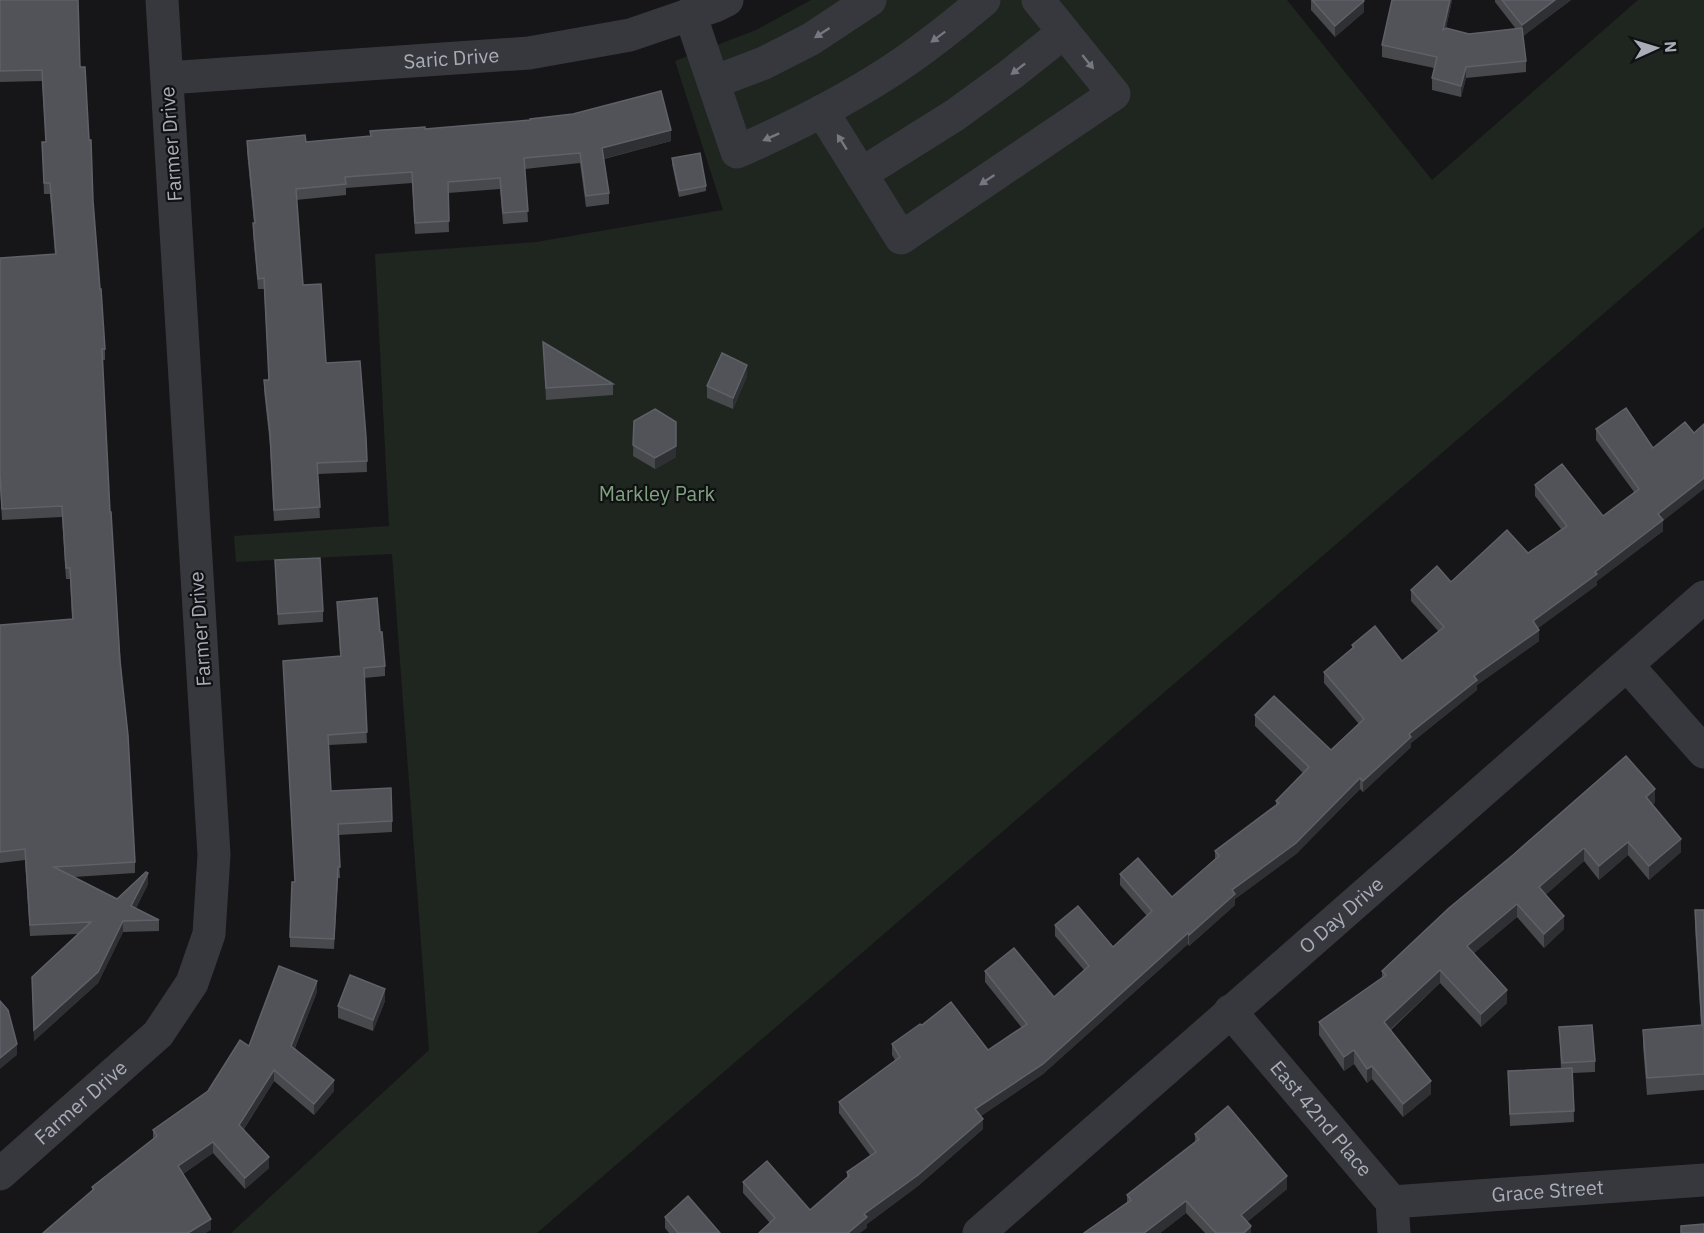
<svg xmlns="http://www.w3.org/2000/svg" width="1704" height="1233" viewBox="0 0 1704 1233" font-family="'IBM Plex Sans',sans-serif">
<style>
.green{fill:#1e261f}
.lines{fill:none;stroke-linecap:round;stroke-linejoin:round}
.minor{stroke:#37383d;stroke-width:33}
.wall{fill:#47494d}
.shaded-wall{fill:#2f3033}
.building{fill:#525359;stroke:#5f6168;stroke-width:1.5}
.oneway{fill:#757881}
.labels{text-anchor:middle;stroke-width:4.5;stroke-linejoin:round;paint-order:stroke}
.street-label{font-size:20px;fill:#a8adb8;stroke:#111113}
.park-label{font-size:20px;fill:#7fa381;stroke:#111113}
</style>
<rect width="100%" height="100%" fill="#161618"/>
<path class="green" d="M811 0H1287L1432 180 1638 0H1704V227L537 1233H231L429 1050 392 554 236 562 234 536 389 526 375 254 536 242 723 210 675 61 756 30Z"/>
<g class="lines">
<g class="minor">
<path d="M690 14 737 152C796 126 854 97 907 60 934 41 959 21 984 0"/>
<path id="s1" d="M167 78 529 53 630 35 715 6 727 0"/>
<path d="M714 82 764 63 811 39 870 0"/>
<path d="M822 111 901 238 1114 94 1038 0"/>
<path d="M861 174 955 115 1010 75 1064 32"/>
<path d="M1627 665 1704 752"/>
<path id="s2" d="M1230 1011 1392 1202 1394 1233"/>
<path id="s3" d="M0 1174 158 1034 192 983 209 934 214 855 162 0"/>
<path id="s4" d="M1392 1202 1704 1180"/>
<path id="s5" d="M979 1233 1704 597"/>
</g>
</g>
<g class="wall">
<path d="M0 0 80 67 93 201 105 349V360H102L110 512 135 862V873L74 877 117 899 148 884 136 908 159 920V931L123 932 98 983 34 1041 32 977 78 934 30 936 25 860 0 863V625L72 619 70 579H66L62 517 2 520 0 485V258L55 255 50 194H44L42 142H46L42 81 0 82Z"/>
<path d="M1311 0H1363L1364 12 1335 37 1311 10Z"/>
<path d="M1392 0H1452L1446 28 1469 34 1516 29 1495 2V0H1571L1523 36 1526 61V72L1466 78 1461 97 1432 90V78L1434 68 1382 57V45Z"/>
<path d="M425 129 671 141 604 159 609 193V204L586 207 580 163 525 169 528 222 503 224 500 189 448 193 449 232 415 234 412 183 346 188V195L296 200 303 285 326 363 366 437 367 472 318 474 320 518 274 521 270 445 264 391V380H269L264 289H258L253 234 254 223 247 152V141L306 142 370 136Z"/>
<path d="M672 158 706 186V191L679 197 672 164Z"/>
<path d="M543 342 613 384V395L546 400Z"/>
<path d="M747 376 733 409 707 398V386Z"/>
<path d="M634 421 676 457 655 469 633 456Z"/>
<path d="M1596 429 1663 521V531L1597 581V585L1538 628 1539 641 1477 685V690L1411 743V747L1363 792 1360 789 1296 854 1235 899V905L1189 946 1188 944 1043 1074 981 1116 983 1129 918 1186 867 1224V1228L770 1223 743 1193V1182L810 1210 847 1178V1172L870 1155 839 1113V1102L895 1060 892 1055V1044L922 1025 988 1050 1022 1028 985 982V971L1054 997 1084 970 1055 936V925L1113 947 1147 916 1120 885V874L1172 897 1215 859V851L1276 806V801L1303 773 1255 726V715L1331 750 1359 724 1324 683V672L1352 648V645L1402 661 1439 632 1411 601V590L1451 582 1528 553 1561 529 1535 496V485L1603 516 1634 492 1596 440Z"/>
<path d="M275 560 323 611V622L278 625Z"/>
<path d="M337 602 380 632 385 666V676L364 678 367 743 329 745 331 791 392 821V832L338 835 340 878H338L334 949 290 947V937L295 882 283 661 340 656Z"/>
<path d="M1655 803 1652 805 1681 852 1649 880 1628 855 1599 880 1584 861 1545 895 1564 929 1544 948 1517 917 1474 953 1507 1003 1481 1027 1440 983 1391 1030 1431 1094 1403 1117 1372 1079 1367 1083 1354 1064 1344 1071 1319 1035V1022L1382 978V971Z"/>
<path d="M1695 910H1704V1090L1647 1095 1643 1046V1030L1701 1025 1695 927Z"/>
<path d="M317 992 295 1048 334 1091 314 1115 274 1081 244 1129 269 1168 245 1189 213 1153 183 1174 211 1230 92 1190V1187L153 1140V1130L208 1091 249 1046Z"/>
<path d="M385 1001 373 1031 338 1018V1006Z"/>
<path d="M1559 1027 1595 1061V1072L1573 1073 1574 1122 1510 1126 1508 1071 1561 1069Z"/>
<path d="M1195 1134 1287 1189 1247 1222 1251 1233H1205L1186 1213 1160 1233H1084L1127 1203V1195L1195 1143Z"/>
<path d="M665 1217 720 1233H669L665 1228Z"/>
</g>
<g class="shaded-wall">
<path d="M1450 0H1452L1443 42V30Z"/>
<path d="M1555 0H1571L1522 37V25Z"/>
<path d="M1364 1V12L1335 37V26Z"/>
<path d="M1466 67V78L1461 97V86Z"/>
<path d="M671 130V141L602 159V148Z"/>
<path d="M747 365V376L733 409V398Z"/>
<path d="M676 433V457L655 469V458Z"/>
<path d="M1704 478V489L1663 521V531L1597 581V585L1533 632V621L1595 572 1658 514Z"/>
<path d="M1539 630V641L1477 685V690L1411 743V747L1363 792V781L1409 734 1474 676Z"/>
<path d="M1360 778V789L1296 854 1235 899V905L1189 946V935L1232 890Z"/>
<path d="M1655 789V803L1646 810V797Z"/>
<path d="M1681 839V852L1649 880V866Z"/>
<path d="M1628 842V855L1599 880V866Z"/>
<path d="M1584 848V861L1539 901V887Z"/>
<path d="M148 873V884L131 917V906Z"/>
<path d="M1517 904V917L1467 959V946Z"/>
<path d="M1564 916V929L1544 948V934Z"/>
<path d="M123 921V932L98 983 34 1041V1030Z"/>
<path d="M1188 933V944L1043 1074 975 1120V1109Z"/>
<path d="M1440 970V983L1384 1035V1022Z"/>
<path d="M317 981V992L291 1057V1046Z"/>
<path d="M385 989V1001L373 1031V1020Z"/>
<path d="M1507 990V1003L1481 1027V1014Z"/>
<path d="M17 1044V1055L0 1069V1058Z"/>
<path d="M1354 1050V1064L1344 1071V1057Z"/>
<path d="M1372 1066V1079L1367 1083V1069Z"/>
<path d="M274 1070V1081L239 1136V1125Z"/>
<path d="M334 1080V1091L314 1115V1104Z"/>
<path d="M1431 1081V1094L1403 1117V1104Z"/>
<path d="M983 1119V1129L918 1186 867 1224V1228L860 1233H848L864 1214Z"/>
<path d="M213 1142V1153L178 1177V1166Z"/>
<path d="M269 1157V1168L245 1189V1178Z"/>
<path d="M1287 1176V1189L1241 1227V1215Z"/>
<path d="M1186 1201V1213L1160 1233H1144Z"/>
<path d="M211 1219V1230L206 1233H188Z"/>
<path d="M1251 1226V1233H1244Z"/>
</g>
<g class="building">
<path d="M0 0H78L80 67H85L89 140H91L93 201 100 289H101L105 349H102L110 512H111L120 661 128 735 135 862 54 867 117 899 146 872 148 873 131 906 159 920 123 921 98 972 34 1030 32 977 91 922 30 925 25 849 0 852V625L73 619 70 568H66L62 506 2 509 0 474V258L56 254 50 183H44L42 142H46L42 70 0 71Z"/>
<path d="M1312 0H1363L1364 1 1335 26Z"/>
<path d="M1392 0H1450L1443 30 1446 28 1469 34 1522 28 1526 61 1466 67 1461 86 1432 78 1437 57 1382 45Z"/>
<path d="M1502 0H1555L1522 25Z"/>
<path d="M661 91 671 130 602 148 609 193 586 196 580 153 524 158 528 211 503 213 500 178 448 182 449 221 415 223 412 172 345 177 346 184 296 189 303 285 321 284 326 363 360 361 366 437 367 461 317 463 320 507 274 510 270 434 264 380H269L264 278 258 279 253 223H255L247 141 305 135 306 142 371 136 370 131 425 127V129L530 120V119L573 114Z"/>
<path d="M700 153 706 186 679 191 672 158Z"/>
<path d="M543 342 613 384 546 388Z"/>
<path d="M722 353 747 365 733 398 707 386Z"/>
<path d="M1626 408 1653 448 1685 422 1694 433 1704 424V478L1658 514 1663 520 1595 572 1597 574 1533 621 1539 630 1474 676 1477 680 1409 734 1411 737 1363 781 1360 778 1296 843 1232 890 1235 894 1189 935 1188 933 1043 1064 975 1109 983 1119 918 1175 864 1214 867 1217 848 1233H759L775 1218 743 1182 767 1161 810 1210 849 1176 847 1172 876 1152 839 1102 900 1057 892 1044 920 1024 922 1025 951 1002 988 1050 1027 1024 985 971 1014 948 1054 997 1089 966 1055 925 1078 906 1113 947 1152 911 1120 874 1138 858 1172 897 1219 856 1215 851 1279 803 1276 801 1309 767 1255 715 1274 696 1331 750 1364 719 1324 672 1354 647 1352 645 1375 626 1402 661 1444 627 1411 590 1437 566 1451 582 1507 530 1528 553 1567 526 1535 485 1562 464 1603 516 1639 489 1596 429Z"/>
<path d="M655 409 676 422V446L655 458 633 445 634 421Z"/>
<path d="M320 558 323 611 278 614 275 560Z"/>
<path d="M377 598 380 632H382L385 666 364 668 367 732 328 735 331 791 391 788 392 821 338 824 340 867H338L334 939 290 937 292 882H295L283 661 341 656 337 602Z"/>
<path d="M1626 756 1655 789 1646 797 1681 839 1649 866 1628 842 1599 866 1584 848 1539 887 1564 916 1544 934 1517 904 1467 946 1507 990 1481 1014 1440 970 1384 1022 1431 1081 1403 1104 1372 1066 1367 1069 1354 1050 1344 1057 1319 1022 1386 975 1382 971 1449 908 1513 855Z"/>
<path d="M1695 910H1704V1074L1647 1078 1643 1030 1702 1025Z"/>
<path d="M279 966 317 981 291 1046 334 1080 314 1104 274 1070 239 1125 269 1157 245 1178 213 1142 178 1166 211 1219 188 1233H43L94 1189 92 1187 157 1136 153 1130 208 1091 240 1040 249 1046Z"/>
<path d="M350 975 385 989 373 1020 338 1006Z"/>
<path d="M0 1001 8 1010 17 1044 0 1058Z"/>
<path d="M1592 1025 1595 1061 1562 1063 1559 1027Z"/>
<path d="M1572 1068 1574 1111 1510 1114 1508 1071Z"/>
<path d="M1228 1106 1287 1176 1241 1215 1251 1226 1244 1233H1216L1186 1201 1144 1233H1084L1131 1200 1127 1195 1199 1139 1195 1134Z"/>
<path d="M688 1196 720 1233H678L665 1217Z"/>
<path d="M1704 1224V1233H1681V1226Z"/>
</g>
<defs><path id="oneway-solid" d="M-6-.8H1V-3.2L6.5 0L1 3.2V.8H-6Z" transform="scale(1.5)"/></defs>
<g class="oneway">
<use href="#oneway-solid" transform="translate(822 33) rotate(147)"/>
<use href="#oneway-solid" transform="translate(938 37) rotate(143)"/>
<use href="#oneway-solid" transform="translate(1088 62) rotate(51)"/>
<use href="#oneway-solid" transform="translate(1018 69) rotate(142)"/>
<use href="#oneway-solid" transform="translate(771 137) rotate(156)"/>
<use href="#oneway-solid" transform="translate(842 142) rotate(-122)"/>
<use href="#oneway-solid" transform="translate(987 180) rotate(146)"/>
</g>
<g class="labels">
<g class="street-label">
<text dy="7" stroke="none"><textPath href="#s1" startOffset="285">Saric Drive</textPath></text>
<text transform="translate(171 144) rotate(-94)" y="7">Farmer Drive</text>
<text transform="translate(200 629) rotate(-94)" y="7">Farmer Drive</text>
<text dy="7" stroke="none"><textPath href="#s5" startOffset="482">O Day Drive</textPath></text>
<text dy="7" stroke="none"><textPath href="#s3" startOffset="108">Farmer Drive</textPath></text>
<text dy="7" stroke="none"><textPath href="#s2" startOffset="141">East 42nd Place</textPath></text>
<text dy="7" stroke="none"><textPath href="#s4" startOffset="156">Grace Street</textPath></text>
</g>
<g class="park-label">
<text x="657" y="501">Markley Park</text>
</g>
</g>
<g transform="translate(1656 48) rotate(86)" stroke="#111113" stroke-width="4.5" paint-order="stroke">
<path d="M0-4.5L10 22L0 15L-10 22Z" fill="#a8adb8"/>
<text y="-9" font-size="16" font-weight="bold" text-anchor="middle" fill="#a8adb8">N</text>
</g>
</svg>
